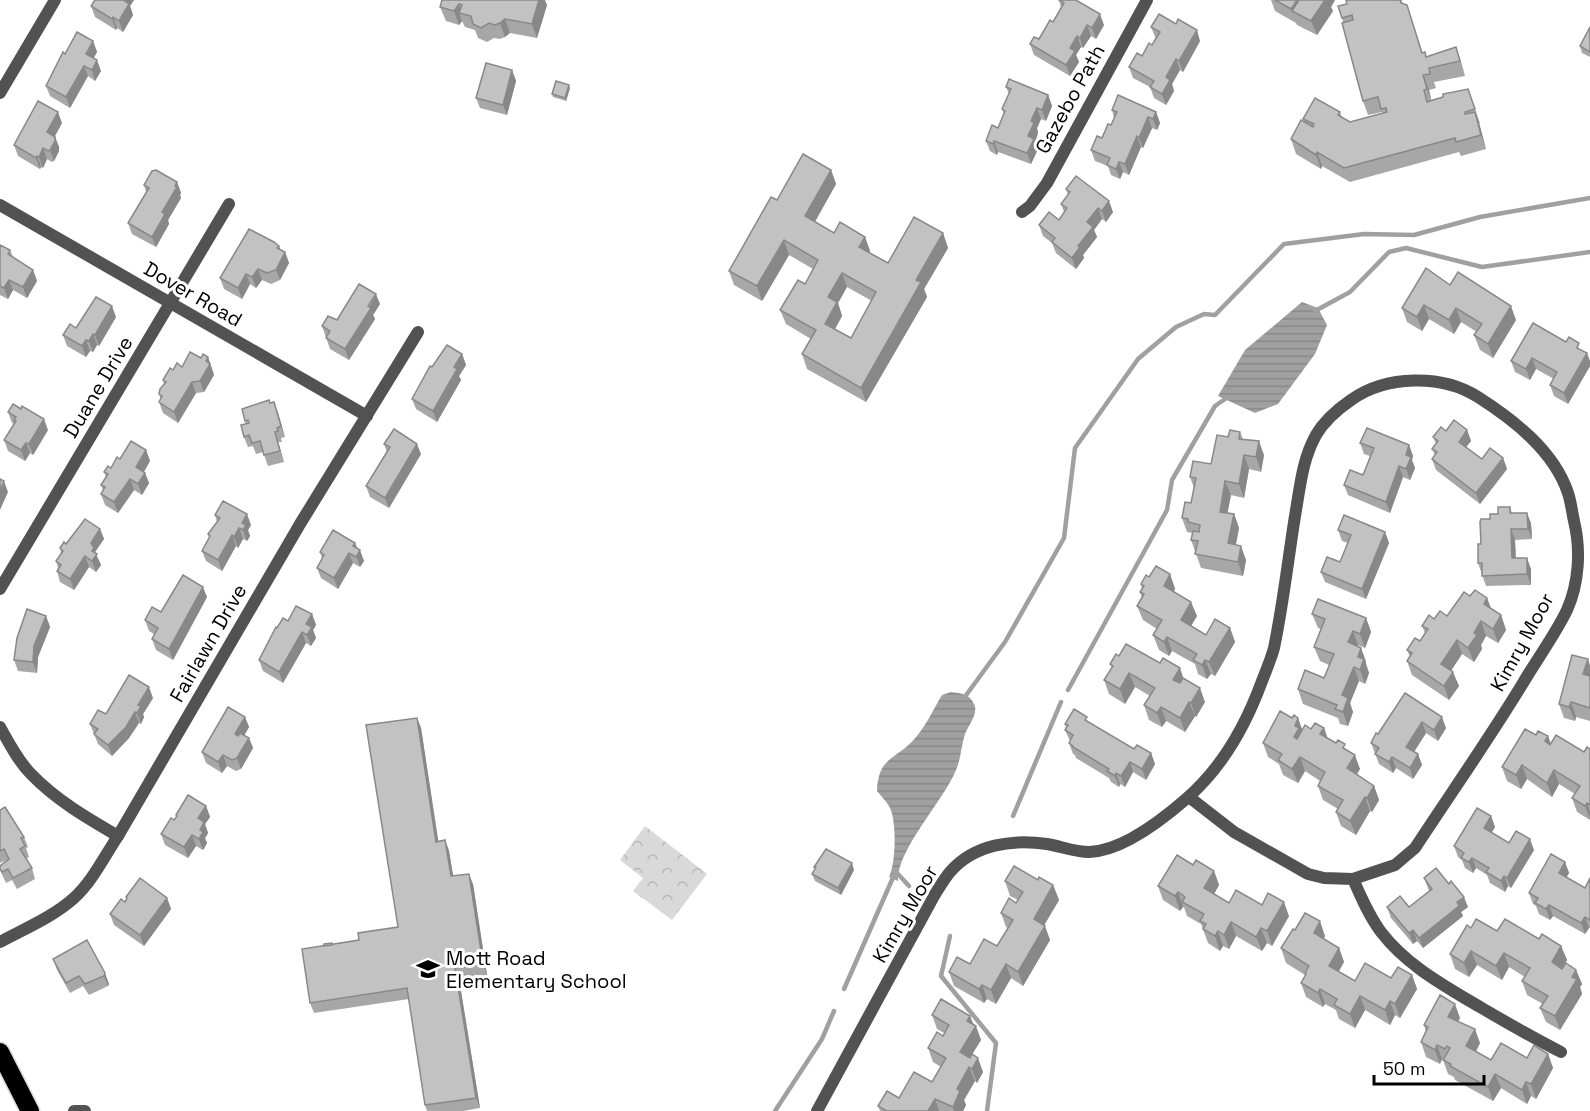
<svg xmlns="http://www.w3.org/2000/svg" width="1590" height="1111" viewBox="0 0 1590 1111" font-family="'Space Grotesk',sans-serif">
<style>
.forest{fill:url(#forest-crowns)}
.water{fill:url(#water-rules)}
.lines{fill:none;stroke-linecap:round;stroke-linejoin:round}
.stream{stroke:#a0a0a0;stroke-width:4.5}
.highway-casing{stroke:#dbdbdb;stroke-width:21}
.street{stroke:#525252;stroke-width:12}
.highway{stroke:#000;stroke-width:18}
.wall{fill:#a7a7a7;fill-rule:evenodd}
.shaded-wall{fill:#888}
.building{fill:#c2c2c2;stroke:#888;stroke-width:1.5;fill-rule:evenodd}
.labels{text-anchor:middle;stroke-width:6;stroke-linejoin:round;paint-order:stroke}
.street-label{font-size:20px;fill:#000;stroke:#fff}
.poi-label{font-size:20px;fill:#000;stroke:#fff;text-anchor:start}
</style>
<defs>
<pattern id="forest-crowns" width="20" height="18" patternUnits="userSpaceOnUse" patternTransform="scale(1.5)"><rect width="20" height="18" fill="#d9d9d9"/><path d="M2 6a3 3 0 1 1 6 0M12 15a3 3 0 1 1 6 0" fill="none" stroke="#b8b8b8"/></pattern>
<pattern id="water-rules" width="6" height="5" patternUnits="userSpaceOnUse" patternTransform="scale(1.5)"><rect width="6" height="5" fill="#a0a0a0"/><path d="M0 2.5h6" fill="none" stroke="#888"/></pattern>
</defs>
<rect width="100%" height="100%" fill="#fff"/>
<path class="forest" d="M645 826 707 874 672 920 633 891 643 878 620 860Z"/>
<g class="water">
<path d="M1302 302 1318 308 1327 325 1315 354 1278 404 1255 413 1218 396 1245 350Z"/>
<path d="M951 692C960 693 970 694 974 704 979 713 968 726 965 734 961 746 961 759 956 770 944 800 896 851 898 881L889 877C896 863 897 819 889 806 886 801 881 796 877 791 878 755 898 760 917 736 927 724 934 708 942 695Z"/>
</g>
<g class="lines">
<g class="stream">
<path d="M1315 311 1350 292 1389 252 1406 248 1482 267 1590 252"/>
<path d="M1068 690 1167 510 1172 480 1215 406 1228 397"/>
<path d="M964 698 1005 642 1064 538 1075 448 1138 359 1176 327 1204 314 1215 315 1284 244 1364 234 1414 235 1480 217 1590 198"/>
<path d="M1013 816 1061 702"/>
<path d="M898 874 909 886"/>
<path d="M950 936 941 976 996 1043 987 1111"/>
<path d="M844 989 895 873"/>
<path d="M775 1111 822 1039 834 1011"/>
</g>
<g class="highway-casing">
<path id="highway" d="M0 1052 30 1111"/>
</g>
<g class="street">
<path d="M0 93 55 0"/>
<path d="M0 205 367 416"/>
<path d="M1022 212 1030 206 1047 183 1147 0"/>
<path d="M0 589 229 204"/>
<path d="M0 727C9 743 18 761 31 774 56 800 87 818 118 836"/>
<path d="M1189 797 1234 832 1308 874 1324 878 1353 879C1361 897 1369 916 1381 932 1404 962 1436 981 1468 1000 1499 1018 1529 1036 1561 1052"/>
<path d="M0 942C24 929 53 917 74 898 92 882 104 857 118 836L300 524 418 332"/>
<path d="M74 1111H85"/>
<path d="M817 1111 934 896C939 888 944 879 950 872 974 844 1013 839 1047 844 1060 846 1075 852 1089 852 1122 851 1163 819 1186 799 1222 768 1246 725 1262 681 1266 671 1271 659 1274 648 1283 605 1288 560 1295 516 1300 488 1302 460 1316 435 1324 421 1338 409 1351 400 1386 375 1442 374 1478 397 1514 420 1554 451 1568 493 1571 502 1572 512 1574 521 1581 550 1579 583 1567 610 1555 635 1537 659 1523 683 1489 739 1451 793 1415 848L1395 865 1353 879"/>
</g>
<use href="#highway" class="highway"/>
</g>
<g class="wall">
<path d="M95 0H134L130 6 133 15 123 32 117 28 116 30 95 17 91 6Z"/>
<path d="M442 0 547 5 537 38 510 33 505 37 500 39 494 38 487 42 478 38 475 30 465 27 462 21 459 25 446 21 440 7Z"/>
<path d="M1059 0 1104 25 1096 39 1091 36 1083 48 1081 47 1076 55 1079 62 1070 76 1034 55 1030 44 1039 39 1053 22 1061 7Z"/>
<path d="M1271 0H1335L1331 7 1333 11 1317 35 1297 25 1296 23 1275 11Z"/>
<path d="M1402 0V3L1407 5 1422 52 1427 57 1456 47 1465 76 1434 82 1436 88 1429 90 1431 100 1468 89 1480 123 1479 124 1486 149 1461 156 1459 152 1350 182 1322 166 1321 169 1296 154 1291 139 1304 122 1303 119 1340 112 1342 118 1350 122 1383 114 1382 112 1368 115 1363 101 1342 18 1347 4Z"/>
<path d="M1151 27 1200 41 1183 72 1180 70 1172 84 1174 91 1166 105 1154 98 1150 87 1133 78 1129 67 1152 45 1156 39Z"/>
<path d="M1590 27V57L1582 53 1580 46Z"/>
<path d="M93 41 97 52 93 59 101 71 95 81 88 76 70 108 50 96 46 86 65 54Z"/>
<path d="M512 70 516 81 507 115 480 108 476 98Z"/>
<path d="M1006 87 1048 95 1052 106 1046 121 1041 119 1037 128 1038 133 1035 142 1038 149 1031 164 998 152 997 155 990 151 986 141 998 128 1004 114 1002 109 1009 94Z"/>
<path d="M570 88 566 101 553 97 552 94Z"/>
<path d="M1112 110 1156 112 1160 123 1157 130 1152 128 1143 148 1141 147 1129 175 1123 172 1120 179 1111 175 1108 166 1095 161 1091 150 1102 138 1111 125 1114 118Z"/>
<path d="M62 123 55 136 59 147V151L54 161 52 162 47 159 43 168 41 167 40 169 18 156 14 145Z"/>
<path d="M831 170 836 184 815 222 834 233 865 237 870 251 869 253 888 263 943 233 948 248 924 289 927 297 866 402 807 369 802 354 811 339 786 324 780 310 805 284 813 269 789 255 762 301 734 285 729 271 777 200ZM847 287 872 301 851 338 835 329 842 316 838 303Z"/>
<path d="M177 182 181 193 180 195 181 198 168 220 169 224 156 247 132 234 128 223 146 192 144 185Z"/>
<path d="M1066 189 1113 212 1106 222 1102 219 1094 230 1097 237 1083 255 1084 258 1076 269 1056 253 1052 243 1043 236 1039 225 1059 220 1064 212 1061 204 1068 195Z"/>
<path d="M0 245 10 250 13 257 33 270 37 281 27 298 13 290 8 299 0 295Z"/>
<path d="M279 246 280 249 285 252 289 263 280 280 271 284 262 280 256 288 250 284 242 299 224 289 220 278Z"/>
<path d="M1450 285 1516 320 1493 358 1480 350 1474 335 1477 332 1461 322 1454 334 1429 319 1422 331 1407 322 1402 308Z"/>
<path d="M380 304 373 315 375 319 349 360 330 349 322 326Z"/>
<path d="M116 317 99 346 97 345 93 352 90 351 86 357 67 346 63 335 76 328Z"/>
<path d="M1582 350 1590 361V366L1568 404 1554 396 1550 385 1554 379 1536 369 1530 380 1515 372 1511 361Z"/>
<path d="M462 354 466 365 459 376 461 380 437 422 416 409 412 399 432 367Z"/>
<path d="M208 357 214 375 204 392 196 393 178 423 163 413 159 402 161 400 159 394 164 384 163 380 173 370 201 358Z"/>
<path d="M270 403 278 413 285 437 281 438 282 442H278L284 462 268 466 263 452 256 454 253 446 248 447 244 437 246 424 242 409Z"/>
<path d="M8 412 48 430 33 455 30 453 25 461 8 451 4 440 14 424 12 423Z"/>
<path d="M1467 430 1471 441 1466 447 1482 459 1503 458 1507 469 1480 504 1436 470 1432 459 1435 455 1432 449 1436 444 1433 437 1446 431Z"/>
<path d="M1240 432 1243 439 1264 455 1261 472 1249 469 1244 498 1231 495 1227 513 1234 514 1239 528 1236 545 1246 560 1243 576 1201 568 1191 540 1192 533 1187 532 1182 518 1191 503 1194 488 1190 477 1211 464 1228 437Z"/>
<path d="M1360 443 1409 445 1413 456 1412 460 1415 468 1410 480 1403 477 1390 513 1348 495 1344 485 1363 475 1370 456 1364 454Z"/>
<path d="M384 444 421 454 389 508 370 497 366 486 387 452Z"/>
<path d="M146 450 150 461 144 472 145 473 149 483 142 495 134 490 118 513 105 505 101 494 103 490 101 485 106 477 104 472 111 468 120 459Z"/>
<path d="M1510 507 1512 513 1531 523 1532 539 1515 540 1516 558 1531 569V585L1486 586 1478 563 1481 544 1490 519Z"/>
<path d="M215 515 251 525 248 530 250 536 247 541 243 539 238 548 236 546 222 571 206 561 202 551 209 538 208 534 217 522Z"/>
<path d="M100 529 104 539 95 552 101 565 96 572 89 567 74 590 60 582 57 571 58 568 56 561 61 553 60 548 66 544Z"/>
<path d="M1338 530 1385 532 1389 543 1366 599 1325 582 1321 572 1340 562 1348 543 1342 541Z"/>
<path d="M355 543 364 561 360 567 353 563 338 589 321 578 317 568 322 558 320 552Z"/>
<path d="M1170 574 1175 589 1174 591 1197 616 1191 626 1206 635 1230 628 1235 642 1215 676 1211 674 1207 679 1198 674 1195 664 1172 651 1169 656 1159 650 1153 635 1157 629 1143 620 1137 606 1142 598 1140 592 1142 589 1141 584 1149 577Z"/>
<path d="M1470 596 1487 598 1491 608 1501 615 1506 630 1498 643 1486 636 1481 645 1482 649 1474 662 1462 654 1451 671 1459 686 1449 700 1412 675 1407 661 1410 657 1407 650 1420 641 1425 633 1422 626 1447 616Z"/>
<path d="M207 597 173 660 156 650 152 639 154 634 149 631 145 620 161 612Z"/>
<path d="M312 614 316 625 313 630 316 638 311 646 306 643 283 683 263 671 259 660 288 621Z"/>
<path d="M1312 614 1366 618 1371 632 1365 648 1358 645V646L1361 648 1366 662V664L1369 673 1365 684 1359 681 1350 703 1353 712 1348 726 1340 724 1338 718 1303 704 1298 689 1324 678 1329 665 1320 661 1314 647 1321 629 1318 628Z"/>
<path d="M46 616 50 627 38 657 37 673 18 671 14 660Z"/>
<path d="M1119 656 1183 678 1205 702 1196 717 1195 716 1185 732 1166 721 1162 727 1149 720 1144 705 1150 696 1135 687 1125 704 1109 694 1104 680 1112 668 1110 664Z"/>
<path d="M1588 659 1590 666V721L1576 717 1575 721 1564 718 1559 704Z"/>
<path d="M1405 693 1446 728 1438 741 1426 733 1414 752 1418 754 1422 765 1413 779 1396 768 1393 773 1379 764 1371 743 1378 734Z"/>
<path d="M153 698 143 714 144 717 141 724 139 723 129 738 112 756 98 744 90 724 106 714Z"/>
<path d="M245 717 249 727 244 735 249 738 253 748 241 769 236 771 227 766 222 773 206 763 202 752Z"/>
<path d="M417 718 421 728 438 841 445 840 449 851 453 876 473 884 487 975 459 979 480 1108 463 1111H427L425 1105 409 999 314 1013 310 1003 333 945 359 940 398 927Z"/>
<path d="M1292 718H1298L1302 730 1324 728 1327 738 1348 750 1360 769 1357 774 1374 786 1379 800 1372 812 1370 811 1356 835 1341 826 1336 812 1338 809 1323 800 1318 786 1320 781 1305 771 1298 783 1283 775 1279 764 1268 757 1263 743Z"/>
<path d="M1089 723 1134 749 1151 753 1155 764 1146 780 1133 772 1125 787 1120 784 1119 787 1111 782 1109 778 1076 758 1075 755 1073 754 1069 743 1070 741 1065 730 1066 727 1065 724Z"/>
<path d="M1536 735 1548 736 1551 744 1584 752 1590 749V820L1577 812 1572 798 1575 794 1559 784 1552 797 1527 779 1521 789 1507 781 1502 767Z"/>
<path d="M206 806 210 817 205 824 208 833 205 838 207 843 203 850 196 846 188 858 165 845 161 834 174 820 176 817V815Z"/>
<path d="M0 810 24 837 28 847 26 848 29 857 26 859 32 868 35 879 17 889 12 880 6 883 0 870V866L7 860 0 863Z"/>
<path d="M1491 816 1495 827 1491 833 1509 843 1534 850 1511 888 1508 886 1505 892 1490 883 1487 875 1476 868 1473 873 1465 868 1462 860 1458 857 1454 846Z"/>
<path d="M1565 862 1569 873 1566 877 1585 888 1590 878V928H1589L1585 934 1553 916 1550 920 1539 914 1536 906 1533 904 1529 893Z"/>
<path d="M1193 865 1214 871 1219 885 1214 894 1229 903 1262 905 1289 916 1272 946 1267 943 1262 951 1236 936 1229 949 1223 946 1220 951 1208 943 1201 924 1187 916 1184 907H1183L1180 911 1163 900 1158 886Z"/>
<path d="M814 867 854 870 841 895 815 881 812 874 815 869Z"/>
<path d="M1424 878 1468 907 1461 912 1463 916 1423 948 1417 941 1413 944 1391 918 1387 907H1409L1429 891Z"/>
<path d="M1038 880 1053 885 1059 900 1044 925 1050 940 1023 986 1011 978 996 1004 987 999 984 1003 954 986 949 972 970 964 997 946 1008 928 1006 927 1001 913 1016 903 1018 900 1010 896 1005 881Z"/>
<path d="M126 897 167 898 171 909 144 946 114 925 110 914 125 902 127 899Z"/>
<path d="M1471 928 1539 939 1561 946 1567 960 1562 968 1576 970 1582 984 1580 987 1582 994 1560 1030 1546 1022 1540 1008 1543 1004 1527 995 1522 981 1525 977 1509 967 1502 980 1477 965 1469 977 1455 969 1450 954Z"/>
<path d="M1295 930 1325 936 1324 939 1339 948 1344 962 1338 972 1355 981 1391 978 1412 975 1417 989 1400 1018 1395 1015 1390 1025 1365 1010 1355 1028 1339 1019 1336 1010 1325 1004 1323 1007 1306 997 1301 983 1305 975 1286 963 1281 948Z"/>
<path d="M87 940 109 984 108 986 89 995 83 986 70 993 57 970 53 959Z"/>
<path d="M932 1015 970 1016 981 1040 972 1054 983 1072 977 1083 975 1081 964 1100 966 1105 963 1111H880L878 1106 899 1098 932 1082 941 1067 933 1062 928 1048 943 1036 944 1033 937 1029Z"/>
<path d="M1460 1018 1458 1021 1480 1043 1476 1052 1491 1060 1527 1058 1548 1054 1553 1068 1536 1099 1531 1096 1527 1104 1501 1088 1493 1101 1455 1080 1454 1077 1448 1074 1443 1060 1442 1059 1440 1064 1426 1057 1421 1042 1426 1032 1424 1025Z"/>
</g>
<g class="shaded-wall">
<path d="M123 0H134L130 6 133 15 123 32 119 21Z"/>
<path d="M539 0H545L547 5 537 38 532 24Z"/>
<path d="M1297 0H1298L1302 13 1292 11 1296 23 1291 9Z"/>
<path d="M1325 0H1335L1331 7 1333 11 1317 35 1311 21Z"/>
<path d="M459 4 462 14 459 13 462 21 459 25 454 11Z"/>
<path d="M1100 14 1104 25 1096 39 1092 28Z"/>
<path d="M113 17 117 28 116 30 112 19Z"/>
<path d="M505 19 510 33 505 37 500 23Z"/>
<path d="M1087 25 1091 36 1083 48 1080 38Z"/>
<path d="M1197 30 1200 41 1183 72 1179 61Z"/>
<path d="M1077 36 1081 47 1076 55 1079 62 1070 76 1066 65 1070 48Z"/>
<path d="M93 41 97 52 90 65 86 54Z"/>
<path d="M1456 47 1461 62 1465 76 1460 61Z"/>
<path d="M1176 59 1180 70 1172 84 1174 91 1166 105 1162 94 1166 77Z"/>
<path d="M97 60 101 71 95 81 92 70Z"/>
<path d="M84 66 88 76 70 108 66 97Z"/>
<path d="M512 70 516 81 507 115 503 105Z"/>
<path d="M1423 75 1429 90 1432 103 1427 89Z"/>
<path d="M569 85 570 88 566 101 565 98Z"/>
<path d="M1048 95 1052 106 1046 121 1042 110Z"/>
<path d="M1037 108 1041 119 1037 128 1038 133 1035 142 1038 149 1031 164 1027 153 1028 136 1031 121Z"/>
<path d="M58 112 62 123 51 143 47 132Z"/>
<path d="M1156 112 1160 123 1157 130 1153 119Z"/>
<path d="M1475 112 1480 126 1486 149 1481 135Z"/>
<path d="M1148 117 1152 128 1143 148 1139 138Z"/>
<path d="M1137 136 1141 147 1129 175 1125 164Z"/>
<path d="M55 137 59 147V151L54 161 50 150Z"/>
<path d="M994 141 998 152 997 155 993 144Z"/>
<path d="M43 148 47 159 43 168 39 157Z"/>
<path d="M1317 152 1322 166 1321 169 1316 155Z"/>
<path d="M37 156 41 167 40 169 36 158Z"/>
<path d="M1119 162 1123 172 1120 179 1116 169Z"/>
<path d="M831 170 836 184 810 230 805 216Z"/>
<path d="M177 182 181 193 180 195 181 198 168 220 169 224 156 247 152 237 162 212Z"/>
<path d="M1109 201 1113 212 1106 222 1102 211Z"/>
<path d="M1098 208 1102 219 1094 230 1097 237 1083 255 1084 258 1076 269 1072 258 1078 246 1087 222Z"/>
<path d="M943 233 948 248 924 289 927 297 866 402 861 388 916 280Z"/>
<path d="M865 237 870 251 864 261 859 247Z"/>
<path d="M784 240 789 255 762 301 757 286Z"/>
<path d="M279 246 283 257 285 252 289 263 280 280 276 270 277 248Z"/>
<path d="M258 269 262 280 256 288 252 277Z"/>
<path d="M33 270 37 281 27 298 23 287Z"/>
<path d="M842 273 847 287 838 303 842 316 830 338 825 324 828 297Z"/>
<path d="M246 274 250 284 242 299 238 288Z"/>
<path d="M9 280 13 290 8 299 4 288Z"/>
<path d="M376 294 380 304 373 315 375 319 349 360 345 349Z"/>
<path d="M1424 305 1429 319 1422 331 1417 317Z"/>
<path d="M112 306 116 317 99 346 95 335Z"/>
<path d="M1511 306 1516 320 1493 358 1488 344Z"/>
<path d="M1456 308 1461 322 1454 334 1449 320Z"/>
<path d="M93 334 97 345 93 352 89 341Z"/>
<path d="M86 340 90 351 86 357 82 346Z"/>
<path d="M1587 353 1590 361V366L1568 404 1564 393Z"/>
<path d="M462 354 466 365 459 376 461 380 437 422 433 411 454 367Z"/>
<path d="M208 357 214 375 204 392 200 381 206 361Z"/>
<path d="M1532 358 1536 369 1530 380 1526 369Z"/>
<path d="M192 382 196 393 178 423 174 412Z"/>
<path d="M274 402 278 413 285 437 281 426Z"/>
<path d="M44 419 48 430 33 455 29 444Z"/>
<path d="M1467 430 1471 441 1462 452 1459 442Z"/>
<path d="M275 432 284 462 280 451Z"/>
<path d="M1259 441 1264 455 1261 472 1256 457Z"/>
<path d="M26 443 30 453 25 461 21 450Z"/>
<path d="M417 444 421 454 389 508 385 498Z"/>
<path d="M1409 445 1413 456 1412 460 1415 468 1410 480 1406 469V455Z"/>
<path d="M146 450 150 461 140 478 136 467Z"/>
<path d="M1244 455 1249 469 1244 498 1239 484Z"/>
<path d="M1503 458 1507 469 1480 504 1476 493Z"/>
<path d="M1399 466 1403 477 1390 513 1386 502Z"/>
<path d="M145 473 149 483 142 495 138 484Z"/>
<path d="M130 479 134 490 118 513 114 502Z"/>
<path d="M4 481 8 492 0 510V491Z"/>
<path d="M1225 481 1231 495 1225 526 1220 512Z"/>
<path d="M1527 513 1531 523 1532 539 1528 529Z"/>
<path d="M247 514 251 525 248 530 250 536 247 541 243 530 242 523Z"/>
<path d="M1234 514 1239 528 1233 557 1228 543Z"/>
<path d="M239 528 243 539 238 548 234 537Z"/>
<path d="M100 529 104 539 95 552 101 565 96 572 92 561 91 543Z"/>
<path d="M1511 529 1515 540 1516 569 1512 558Z"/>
<path d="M1385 532 1389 543 1366 599 1362 589Z"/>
<path d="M232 535 236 546 222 571 218 560Z"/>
<path d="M355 543 358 552 360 550 364 561 360 567 353 546Z"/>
<path d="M1241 546 1246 560 1243 576 1238 562Z"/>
<path d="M349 553 353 563 338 589 334 578Z"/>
<path d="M85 556 89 567 74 590 70 579Z"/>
<path d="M1527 558 1531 569V585L1527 574Z"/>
<path d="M1170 574 1175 589 1169 600 1164 586Z"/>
<path d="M203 587 207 597 173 660 169 649Z"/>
<path d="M1487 598 1492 613 1484 604Z"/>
<path d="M1191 602 1197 616 1186 634 1181 620Z"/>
<path d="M312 614 316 625 313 630 316 638 311 646 307 635 306 624Z"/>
<path d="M1501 615 1506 630 1498 643 1493 629Z"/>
<path d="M46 616 50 627 38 657 37 673 33 662 34 646Z"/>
<path d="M1366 618 1371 632 1365 648 1360 634Z"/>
<path d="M1481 621 1486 636 1481 645 1482 649 1474 662 1468 648 1474 633Z"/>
<path d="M1230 628 1235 642 1215 676 1209 662Z"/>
<path d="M1353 631 1358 645 1354 657 1348 642Z"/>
<path d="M302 632 306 643 283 683 279 672Z"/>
<path d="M1167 637 1172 651 1169 656 1164 642Z"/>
<path d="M1457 640 1462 654 1446 678 1441 664Z"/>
<path d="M1361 648 1366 662V664L1369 673 1365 684 1360 670 1358 657Z"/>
<path d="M1588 659 1590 666V683L1583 674Z"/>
<path d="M1205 660 1211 674 1207 679 1202 665Z"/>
<path d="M1354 667 1359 681 1350 703 1353 712 1348 726 1343 712 1342 695Z"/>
<path d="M1180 668 1185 683 1178 694 1173 680Z"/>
<path d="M1453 672 1459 686 1449 700 1444 686Z"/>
<path d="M1129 673 1135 687 1125 704 1120 689Z"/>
<path d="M149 687 153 698 143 714 144 717 141 724 137 713 138 705Z"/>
<path d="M1200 688 1205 702 1196 717 1191 703Z"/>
<path d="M1189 702 1195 716 1185 732 1180 718Z"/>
<path d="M1571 702 1576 717 1575 721 1569 707Z"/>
<path d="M1161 707 1166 721 1162 727 1157 713Z"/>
<path d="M135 712 139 723 129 738 112 756 108 745Z"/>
<path d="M245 717 249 727 239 745 235 734Z"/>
<path d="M1442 717 1446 728 1438 741 1434 730Z"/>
<path d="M417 718 421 728 440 852 436 842Z"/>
<path d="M1298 718 1303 732 1305 742 1294 737 1295 726Z"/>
<path d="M1422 722 1426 733 1410 758 1406 747Z"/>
<path d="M1324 728 1329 742 1320 734Z"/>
<path d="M1548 736 1553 751 1545 741Z"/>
<path d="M249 738 253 748 241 769 237 758Z"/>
<path d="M1151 753 1155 764 1146 780 1142 769Z"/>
<path d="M1418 754 1422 765 1413 779 1410 768Z"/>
<path d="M223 755 227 766 222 773 218 762Z"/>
<path d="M1355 755 1360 769 1352 782 1347 768Z"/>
<path d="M1300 757 1305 771 1298 783 1292 769Z"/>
<path d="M1392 757 1396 768 1393 773 1389 762Z"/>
<path d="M1130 762 1133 772 1125 787 1121 776Z"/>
<path d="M1522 765 1527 779 1521 789 1516 775Z"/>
<path d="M1554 770 1559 784 1552 797 1547 783Z"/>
<path d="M1116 773 1120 784 1119 787 1115 776Z"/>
<path d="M1374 786 1379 800 1372 812 1367 798Z"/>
<path d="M1365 797 1370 811 1356 835 1350 821Z"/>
<path d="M1587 803 1590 812V819L1585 806Z"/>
<path d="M206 806 210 817 205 824 208 833 205 838 207 843 203 850 199 839 200 830 198 818Z"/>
<path d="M1491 816 1495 827 1488 839 1484 828Z"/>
<path d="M192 835 196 846 188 858 184 847Z"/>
<path d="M1530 839 1534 850 1511 888 1507 878Z"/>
<path d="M445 840 449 851 455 887 451 876Z"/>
<path d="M1472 858 1476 868 1473 873 1469 862Z"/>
<path d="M1565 862 1569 873 1563 884 1559 873Z"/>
<path d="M852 863 854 870 841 895 838 888Z"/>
<path d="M1214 871 1219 885 1209 903 1204 888Z"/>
<path d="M469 874 473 884 487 975 483 964Z"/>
<path d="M1504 876 1508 886 1505 892 1501 881Z"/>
<path d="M1053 885 1059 900 1039 934 1034 919Z"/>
<path d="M1178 892 1183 907 1180 911 1175 896Z"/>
<path d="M1464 897 1468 907 1461 912 1463 916 1423 948 1419 938Z"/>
<path d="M167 898 171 909 144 946 140 935Z"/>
<path d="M1284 902 1289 916 1272 946 1267 931Z"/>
<path d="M1549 905 1553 916 1550 920 1546 909Z"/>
<path d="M1585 917 1589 928 1585 934 1581 923Z"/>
<path d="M1320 921 1325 936 1319 947 1314 933Z"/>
<path d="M1231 922 1236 936 1229 949 1224 935Z"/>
<path d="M1045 926 1050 940 1023 986 1018 972Z"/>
<path d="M1261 928 1267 943 1262 951 1256 937Z"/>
<path d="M1413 930 1417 941 1413 944 1409 933Z"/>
<path d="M1218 931 1223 946 1220 951 1215 936Z"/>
<path d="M1561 946 1567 960 1557 977 1552 962Z"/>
<path d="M1339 948 1344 962 1334 980 1329 966Z"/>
<path d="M1471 951 1477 965 1469 977 1464 963Z"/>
<path d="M1504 953 1509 967 1502 980 1496 966Z"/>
<path d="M1006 964 1011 978 996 1004 991 990Z"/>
<path d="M455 968 459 979 480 1108 476 1098Z"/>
<path d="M1576 970 1582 984 1580 987 1582 994 1560 1030 1555 1016Z"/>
<path d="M105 973 109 984 108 986 104 976Z"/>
<path d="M1412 975 1417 989 1400 1018 1395 1004Z"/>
<path d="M982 985 987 999 984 1003 979 989Z"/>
<path d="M1320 989 1325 1004 1323 1007 1318 993Z"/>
<path d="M1360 996 1365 1010 1355 1028 1350 1014Z"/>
<path d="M1390 1001 1395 1015 1390 1025 1385 1010Z"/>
<path d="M1455 1004 1460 1018 1453 1031 1448 1017Z"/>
<path d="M970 1016 974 1028 976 1026 981 1040 965 1066 960 1052 967 1021Z"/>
<path d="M1475 1029 1480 1043 1471 1060 1466 1046Z"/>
<path d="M1437 1045 1442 1059 1440 1064 1435 1050Z"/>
<path d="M1548 1054 1553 1068 1536 1099 1531 1084Z"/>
<path d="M978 1058 983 1072 977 1083 972 1069Z"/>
<path d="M969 1067 975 1081 964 1100 966 1105 963 1111H954L953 1107 957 1089Z"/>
<path d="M1495 1074 1501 1088 1493 1101 1488 1087Z"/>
<path d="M1526 1082 1531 1096 1527 1104 1522 1090Z"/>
<path d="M935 1099 939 1111H928Z"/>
</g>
<g class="building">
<path d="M95 0H123L129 4 119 21 113 17 112 19 91 6Z"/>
<path d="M442 0H539L532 24 505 19 500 23 495 25 489 23 481 28 473 24 471 16 459 13 462 5 459 4 454 11 440 7Z"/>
<path d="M1059 0H1076L1100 14 1092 28 1087 25 1080 38 1077 36 1070 48 1075 51 1066 65 1030 44 1034 37 1039 39 1050 20 1053 22 1064 3Z"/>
<path d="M1275 0H1297L1291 9Z"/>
<path d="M1299 0H1325L1311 21 1292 11Z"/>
<path d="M1346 0H1400L1401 3 1407 5 1422 53 1425 52 1426 57 1456 47 1460 61 1429 68 1430 74 1423 75 1427 89 1424 90 1427 102 1443 97V94L1468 89 1475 109 1465 112V114L1475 112 1481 135 1456 142 1455 138 1344 168 1317 152 1316 155 1291 139 1301 120 1313 127 1314 124 1303 119 1315 98 1340 112 1338 115 1350 122 1387 112 1386 108 1381 109 1378 97 1363 101 1342 23 1353 20 1352 15 1342 18 1338 6 1347 4Z"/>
<path d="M1159 14 1176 24 1178 19 1197 30 1179 61 1176 59 1166 77 1170 80 1162 94 1150 87 1154 81 1129 67 1137 53 1142 56 1149 43 1152 45 1160 32 1151 27Z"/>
<path d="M1590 27V52L1580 46Z"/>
<path d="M77 32 93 41 86 54 97 60 92 70 84 66 66 97 46 86 63 52 65 54Z"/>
<path d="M486 63 512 70 503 105 476 98Z"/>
<path d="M1009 79 1048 95 1042 110 1037 108 1031 121 1034 123 1028 136 1034 139 1027 153 994 141 993 144 986 141 992 125 998 128 1005 111 1002 109 1011 89 1006 87Z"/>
<path d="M556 81 569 85 565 98 552 94Z"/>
<path d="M1118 95 1156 112 1153 119 1148 117 1139 138 1137 136 1125 164 1119 162 1116 169 1107 165 1110 158 1091 150 1097 136 1102 138 1108 124 1111 125 1117 112 1112 110Z"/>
<path d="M38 101 58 112 47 132 55 137V141L50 150 48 151 43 148 39 157 37 156 36 158 14 145Z"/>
<path d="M803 154 831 170 805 216 834 233 840 222 865 237 859 247 888 263 914 217 943 233 916 280 921 282 861 388 802 354 816 330 780 310 798 280 805 284 818 260 784 240 757 286 729 271 771 197 777 200ZM842 273 876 292 851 338 825 324 837 302 828 297Z"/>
<path d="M156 170 177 182 175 186 177 187 162 212 165 214 152 237 128 223 149 188 144 185 152 171Z"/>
<path d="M1076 176 1109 201 1102 211 1098 208 1087 222 1093 227 1078 246 1080 247 1072 258 1052 242 1055 238 1039 225 1049 212 1059 220 1067 208 1061 204 1070 192 1066 189Z"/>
<path d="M249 229 274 242 279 246 277 248 285 252 276 270 267 273 258 269 252 277 246 274 238 288 220 278Z"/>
<path d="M0 245 10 250 8 254 33 270 23 287 9 280 4 288 0 286Z"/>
<path d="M1426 268 1450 285 1458 272 1511 306 1488 344 1474 335 1482 324 1456 308 1449 320 1424 305 1417 317 1402 308Z"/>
<path d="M359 284 376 294 368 306 371 308 345 349 326 338 330 331 322 326 328 316 337 320Z"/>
<path d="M96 297 112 306 95 335 93 334 89 341 86 340 82 346 63 335 70 324 76 328Z"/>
<path d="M1533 323 1566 342 1569 337 1579 343 1577 348 1587 353 1564 393 1550 385 1557 372 1532 358 1526 369 1511 361Z"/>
<path d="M447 345 462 354 454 367 457 369 433 411 412 399 430 366 432 367Z"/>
<path d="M190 352 201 358 203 354 208 357 206 361 210 364 200 381 192 382 174 412 159 402 162 396 159 394 160 389 166 382 163 380 170 368 173 370 177 363 182 367Z"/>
<path d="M269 400 270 403 274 402 281 426 277 428 278 431 275 432 280 451 264 455 260 441 252 443 249 435 244 437 241 425 249 423 248 420 245 421 242 409Z"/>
<path d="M13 404 21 409 22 406 44 419 29 444 26 443 21 450 4 440 16 421 14 420 16 417 8 412Z"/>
<path d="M1454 420 1467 430 1459 442 1482 459 1490 448 1503 458 1476 493 1432 459 1437 452 1432 449 1438 441 1433 437 1441 427 1446 431Z"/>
<path d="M1367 428 1409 445 1406 455 1411 457 1406 469 1399 466 1386 502 1344 485 1350 470 1363 475 1374 448 1360 443Z"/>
<path d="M394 429 417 444 385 498 366 486 390 447 384 444Z"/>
<path d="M1230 430 1240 432 1239 439 1259 441 1256 457 1244 455 1239 484 1225 481 1220 512 1234 514 1228 543 1241 546 1238 562 1195 554 1198 541 1191 540 1193 531 1199 532 1200 525 1188 522V519L1182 518 1185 502 1191 503 1196 478 1190 477 1193 461 1211 464 1217 435 1228 437Z"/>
<path d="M131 441 146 450 136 467 145 473 138 484 130 479 114 502 101 494 105 487 101 485 108 474 104 472 108 466 111 468 117 457 120 459Z"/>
<path d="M0 479 4 481 0 491Z"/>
<path d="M223 501 247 514 242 523 246 525 243 530 239 528 234 537 232 535 218 560 202 551 210 536 208 534 220 518 215 515Z"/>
<path d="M1498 507H1510V513H1527L1528 529H1511L1512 558H1527V574L1482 576V563H1478V544H1481L1480 522 1481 519H1490V514H1498Z"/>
<path d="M1344 515 1385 532 1362 589 1321 572 1327 557 1340 562 1351 535 1338 530Z"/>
<path d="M85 519 100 529 91 543 94 548 92 551 97 554 92 561 85 556 70 579 57 571 61 565 56 561 63 551 60 548 64 542 66 544Z"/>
<path d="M333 530 355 543 353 546 360 550 356 557 349 553 334 578 317 568 324 555 320 552Z"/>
<path d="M1156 566 1170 574 1164 586 1191 602 1181 620 1206 635 1215 619 1230 628 1209 662 1205 660 1202 665 1193 660 1197 654 1167 637 1164 642 1153 635 1162 620 1137 606 1144 594 1140 592 1144 586 1141 584 1146 575 1149 577Z"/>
<path d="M183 575 203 587 169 649 152 639 158 628 145 620 152 607 161 612Z"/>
<path d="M1475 590 1487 598 1484 604 1501 615 1493 629 1481 621 1474 633 1477 635 1468 648 1457 640 1441 664 1453 672 1444 686 1407 661 1412 653 1407 650 1415 638 1420 641 1428 629 1422 626 1429 615 1434 619 1440 611 1447 616 1464 592 1470 596Z"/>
<path d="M1318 599 1366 618 1360 634 1353 631 1348 642 1361 648 1358 657 1364 659 1360 670 1354 667 1342 695 1348 698 1343 712 1335 709 1337 705 1298 689 1305 670 1324 678 1334 654 1314 647 1325 619 1312 614Z"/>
<path d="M296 606 312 614 306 624 312 627 307 635 302 632 279 672 259 660 276 627 277 628 283 618 288 621Z"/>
<path d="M27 609 46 616 34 646 33 662 14 660 17 638Z"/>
<path d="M1126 644 1160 663 1163 658 1180 668 1173 680 1180 683 1183 678 1200 688 1191 703 1189 702 1180 718 1161 707 1157 713 1144 705 1155 688 1129 673 1120 689 1104 680 1113 666 1110 664 1116 654 1119 656Z"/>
<path d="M1572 655 1588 659 1583 674 1590 676V708L1571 702 1569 707 1559 704Z"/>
<path d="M129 675 149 687 138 705 141 706 137 713 135 712 126 727 108 745 94 734 98 729 90 724 98 710 106 714Z"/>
<path d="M1405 693 1442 717 1434 730 1422 722 1406 747 1418 754 1410 768 1392 757 1389 762 1375 754 1379 748 1371 743 1376 733 1378 734Z"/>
<path d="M228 707 245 717 235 734 238 736 240 733 249 738 237 758 232 760 223 755 218 762 202 752Z"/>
<path d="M1074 709 1087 717 1085 720 1134 749 1137 745 1151 753 1142 769 1130 762 1121 776 1116 773 1115 776 1107 771 1109 769 1073 747V746L1069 743 1073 735 1065 730 1068 725 1065 724Z"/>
<path d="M1280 711 1292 718 1294 715 1298 718 1295 726 1299 728 1294 737 1297 739 1305 725 1311 729 1315 723 1324 728 1320 734 1336 743 1338 740 1345 744 1343 748 1355 755 1347 768 1374 786 1367 798 1365 797 1350 821 1336 812 1343 800 1318 786 1325 772 1300 757 1292 769 1278 760 1282 754 1263 743Z"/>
<path d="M417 718 436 842 445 840 451 876 469 874 483 964 455 968 476 1098 425 1105 407 988 310 1003 302 949 359 940 358 933 398 927 366 725Z"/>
<path d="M1525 729 1536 735 1538 731 1548 736 1545 741 1550 745 1556 735 1584 752 1587 747 1590 749V805L1587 803 1585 806 1572 798 1580 786 1554 770 1547 783 1522 765 1516 775 1502 767Z"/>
<path d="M188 795 206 806 198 818 204 822 200 830 203 832 199 839 192 835 184 847 161 834 171 818 174 820 177 816 176 815Z"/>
<path d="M5 807 24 837 21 838 25 846 20 849 32 868 13 878 8 869 2 872 0 869V866L9 859 4 849 0 851V810Z"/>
<path d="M1477 808 1491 816 1484 828 1509 843 1516 831 1530 839 1507 878 1504 876 1501 881 1486 872 1489 868 1472 858 1469 862 1461 858 1464 853 1454 846Z"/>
<path d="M826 849 852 863 838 888 812 874 816 867H814Z"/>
<path d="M1551 854 1565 862 1559 873 1585 888 1590 878V920L1585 917 1581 923 1549 905 1546 909 1535 903 1538 898 1529 893Z"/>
<path d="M1177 855 1193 865 1196 860 1214 871 1204 888 1229 903 1236 890 1262 905 1268 893 1284 902 1267 931 1261 928 1256 937 1231 922 1224 935 1218 931 1215 936 1203 929 1206 924 1200 921 1204 914 1182 902 1185 897 1178 892 1175 896 1158 886Z"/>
<path d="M1014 866 1038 880 1039 877 1053 885 1034 919 1045 926 1018 972 1006 964 991 990 982 985 979 989 949 972 957 957 970 964 984 939 997 946 1013 920 1001 913 1009 898 1016 903 1023 892 1005 881Z"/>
<path d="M1436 868 1449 884 1451 881 1464 897 1457 902 1459 906 1419 938 1413 930 1409 933 1387 907 1400 896 1409 907 1432 889 1424 878Z"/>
<path d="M140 878 167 898 140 935 110 914 121 899 125 902 127 898 126 897Z"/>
<path d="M1305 913 1320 921 1314 933 1339 948 1329 966 1355 981 1365 963 1391 978 1398 967 1412 975 1395 1004 1390 1001 1385 1010 1360 996 1350 1014 1334 1005 1337 999 1320 989 1318 993 1301 983 1306 974 1305 973 1309 966 1281 948 1293 929 1295 930Z"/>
<path d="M1476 919 1497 931 1505 919 1539 939 1542 934 1561 946 1552 962 1562 969 1566 963 1576 970 1572 977 1577 979 1555 1016 1540 1008 1548 996 1522 981 1530 968 1504 953 1496 966 1471 951 1464 963 1450 954 1467 925 1471 928Z"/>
<path d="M87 940 105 973 104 976 85 984 79 976 66 983 53 959Z"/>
<path d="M332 943V945L324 946V944Z"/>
<path d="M1440 995 1455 1004 1448 1017 1475 1029 1466 1046 1491 1060 1501 1043 1527 1058 1534 1045 1548 1054 1531 1084 1526 1082 1522 1090 1495 1074 1488 1087 1450 1066 1451 1064 1443 1060 1450 1048 1447 1046 1445 1049 1437 1045 1435 1050 1421 1042 1428 1027 1424 1025Z"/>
<path d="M941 999 970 1016 967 1021 976 1026 960 1052 970 1058 972 1054 978 1058 972 1069 969 1067 957 1089 960 1091 953 1107 935 1099 928 1111H887L878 1106 887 1091 899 1098 914 1072 932 1082 946 1058 928 1048 937 1032 943 1036 949 1025 932 1015Z"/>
</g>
<defs>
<g id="school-bare" transform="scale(1.8)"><path d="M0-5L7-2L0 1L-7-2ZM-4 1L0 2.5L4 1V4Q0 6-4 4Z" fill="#000" stroke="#fff" stroke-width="2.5" paint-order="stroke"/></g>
</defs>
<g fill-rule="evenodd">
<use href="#school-bare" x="428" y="969"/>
</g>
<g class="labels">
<g class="street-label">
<text transform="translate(1070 99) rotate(-61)" y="7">Gazebo Path</text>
<text transform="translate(193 294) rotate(30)" y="7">Dover Road</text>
<text transform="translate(98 387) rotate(-59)" y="7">Duane Drive</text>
<text transform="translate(1522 642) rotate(-61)" y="7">Kimry Moor</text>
<text transform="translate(208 643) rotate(-60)" y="7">Fairlawn Drive</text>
<text transform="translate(905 914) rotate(-60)" y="7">Kimry Moor</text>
</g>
<g class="poi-label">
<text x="446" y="965">Mott Road<tspan x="446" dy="23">Elementary School</tspan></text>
</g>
</g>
<path d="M1374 1075v9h110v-9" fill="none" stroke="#000000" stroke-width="3"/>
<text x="1383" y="1075" font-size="18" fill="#000000" stroke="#ffffff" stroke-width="4.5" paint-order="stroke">50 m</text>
</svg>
